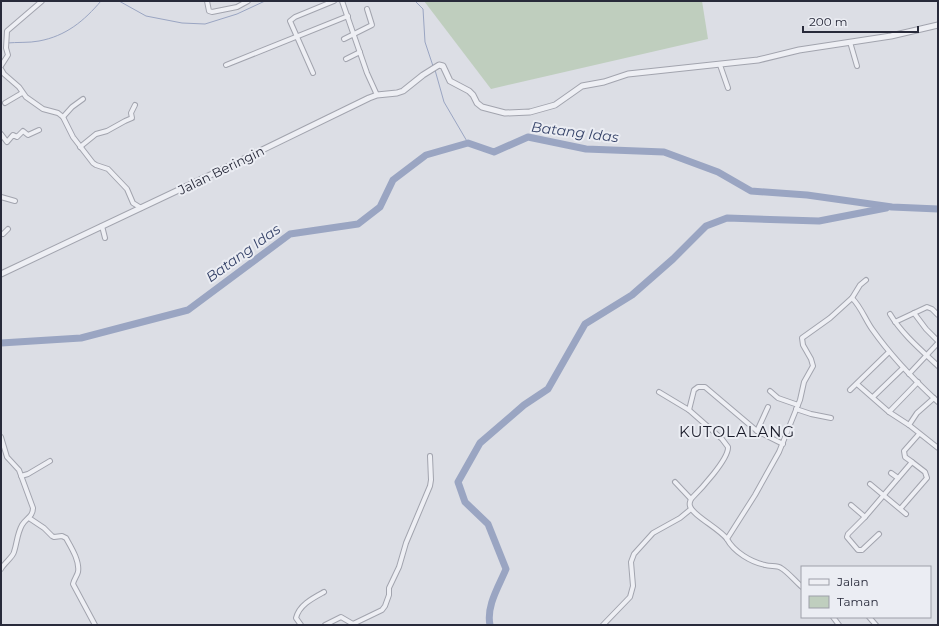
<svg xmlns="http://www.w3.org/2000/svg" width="939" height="626" viewBox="0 0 939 626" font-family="Montserrat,sans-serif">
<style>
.green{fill:#bfcebe}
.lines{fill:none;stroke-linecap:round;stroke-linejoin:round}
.stream{stroke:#9aa5c2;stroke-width:1}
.river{stroke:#9aa5c2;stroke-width:7}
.minor-casing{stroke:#a2a4ae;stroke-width:6}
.tertiary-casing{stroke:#a2a4ae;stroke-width:7}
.minor{stroke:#eeeff4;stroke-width:4}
.tertiary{stroke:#eeeff4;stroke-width:5}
.labels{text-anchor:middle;stroke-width:4;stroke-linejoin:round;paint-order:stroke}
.street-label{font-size:13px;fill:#282a3a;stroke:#ebedf3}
.water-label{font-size:14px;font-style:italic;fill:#364369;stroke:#ebedf3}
.quarter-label{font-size:15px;letter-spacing:1px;fill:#1a1c2a;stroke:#ebedf3}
</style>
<rect width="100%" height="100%" fill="#dcdee5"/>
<path class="green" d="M424 1H702L708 39 491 89Z"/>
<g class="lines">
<g class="stream">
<path d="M119 1 146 16 182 23 205 24 237 14 265 1"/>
<path d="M415 1 423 9 425 42 433 66"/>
<path d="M7 43C17 42 29 43 39 41 66 36 84 21 101 1"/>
<path d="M435 70 444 102 468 143"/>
</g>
<g class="river">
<path d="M1 343 81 338 188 310 290 234 358 224 380 207 393 180 426 155 468 143 494 152 528 137 586 149 664 152 718 172 751 191 807 195 892 207 938 209"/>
<path d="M490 625C486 606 499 586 506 569L488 524 465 502 458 482 480 443 524 405 548 389 585 324 632 295 673 259 706 226 727 218 819 221 886 208"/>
</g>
<g class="minor-casing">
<g id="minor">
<path d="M207 1 209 11 212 12 237 7 248 1"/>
<path d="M342 1 367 73 377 95"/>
<path d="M344 39 372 25 367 9"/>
<path d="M850 42 857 66"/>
<path d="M346 59 360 52"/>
<path d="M226 65 348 16"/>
<path d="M720 65 728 88"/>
<path d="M1 66 8 55 6 48 7 31 42 1"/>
<path d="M1 69 4 74 19 87 26 97 43 109 58 113 63 117 73 137 93 163 96 165 108 169 127 189 133 203 141 208"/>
<path d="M313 73 290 21 295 17 334 1"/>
<path d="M5 103 22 93"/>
<path d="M63 117 72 107 83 99"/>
<path d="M1 134 7 142 13 135 17 137 23 131 28 135 39 130"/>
<path d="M80 147 96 134 107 131 125 121 132 118 131 113 135 105"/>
<path d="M1 197 15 201"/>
<path d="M102 226 105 238"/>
<path d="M3 234 8 229"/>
<path d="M852 298C861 307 865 319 872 329 891 356 914 380 938 402"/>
<path d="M914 313 926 329 938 341"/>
<path d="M890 314C902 334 921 350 938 366"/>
<path d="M895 322 927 307 932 309 938 315"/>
<path d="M909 374 938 343"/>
<path d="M857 384 889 412 909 425 938 448"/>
<path d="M850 390 889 352"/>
<path d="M770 391 778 398 798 405"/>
<path d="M659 392 689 410 722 439 728 447C729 459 700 490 691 499 690 502 689 503 690 506 692 515 720 529 727 539"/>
<path d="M873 397 903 368"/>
<path d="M796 409 811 414 831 418"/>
<path d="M689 410 694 390 698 387H705L757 431 783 444"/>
<path d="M889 412 918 382"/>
<path d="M909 425 917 413 934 398"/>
<path d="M757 431 768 407"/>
<path d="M1 437 7 457 19 470 33 508C33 517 26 518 22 525 17 534 17 543 14 552 13 557 4 563 1 569"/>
<path d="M891 473 898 478"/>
<path d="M21 476 28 474 50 461"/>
<path d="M675 482 691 499"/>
<path d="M870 484 906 514"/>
<path d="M851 505 865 517"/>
<path d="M901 508 927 478 925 472 912 462"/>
<path d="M29 518 44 528 52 536 54 537 62 536 66 538C71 547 80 561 78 572 77 576 74 579 73 584L95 625"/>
<path d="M879 534 862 550H858L847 537 848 534 865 517 912 462 905 457 904 451 919 434"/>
<path d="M802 587C795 581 788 572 781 568 777 565 770 567 765 565 751 562 734 552 727 539L755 495 779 452 800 400 804 382 813 366 811 359 803 345 802 338 830 318 852 298 860 285 866 280"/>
<path d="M833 617 839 625"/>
<path d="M869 617 876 625"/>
<path d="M301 625 296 618C299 605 313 598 324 592"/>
<path d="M325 625 341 617 353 624 382 610 385 606 389 595V588L399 567 406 543 430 486 431 480 430 456"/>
<path d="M603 625 630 597 633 586 631 562 634 554 653 533 680 518 691 509"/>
</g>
</g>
<g class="tertiary-casing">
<path id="tertiary" d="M1 274 223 169 369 98 377 95 397 93 403 91 423 75 439 65 443 66 450 81 469 91 473 95 477 103 482 107 505 113 530 112 555 105 582 86 604 82 628 74 758 60 799 50 891 36 938 25"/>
</g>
<use href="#minor" class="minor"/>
<use href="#tertiary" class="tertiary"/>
</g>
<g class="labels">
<g class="street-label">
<text transform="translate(221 170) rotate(-26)" y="5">Jalan Beringin</text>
</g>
<g class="water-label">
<text transform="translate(575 132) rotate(7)" y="5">Batang Idas</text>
<text transform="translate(243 253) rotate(-36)" y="5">Batang Idas</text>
</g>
<g class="quarter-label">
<text x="737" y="437">KUTOLALANG</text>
</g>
</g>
<rect width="939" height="626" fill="none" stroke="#282a3a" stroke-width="4"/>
<rect x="801" y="566" width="130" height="52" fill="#ebedf3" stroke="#9d9fa9"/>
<rect x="809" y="579" width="20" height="6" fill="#eeeff4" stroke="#9d9fa9"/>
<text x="837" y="586" font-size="12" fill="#282a3a">Jalan</text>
<rect x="809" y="596" width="20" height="12" fill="#bfcebe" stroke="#9d9fa9"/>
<text x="837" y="606" font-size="12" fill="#282a3a">Taman</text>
<path d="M803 26v6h115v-6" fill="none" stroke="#282a3a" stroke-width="2"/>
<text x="809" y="26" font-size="12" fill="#282a3a" stroke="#ebedf3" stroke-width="3" paint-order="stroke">200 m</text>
</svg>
